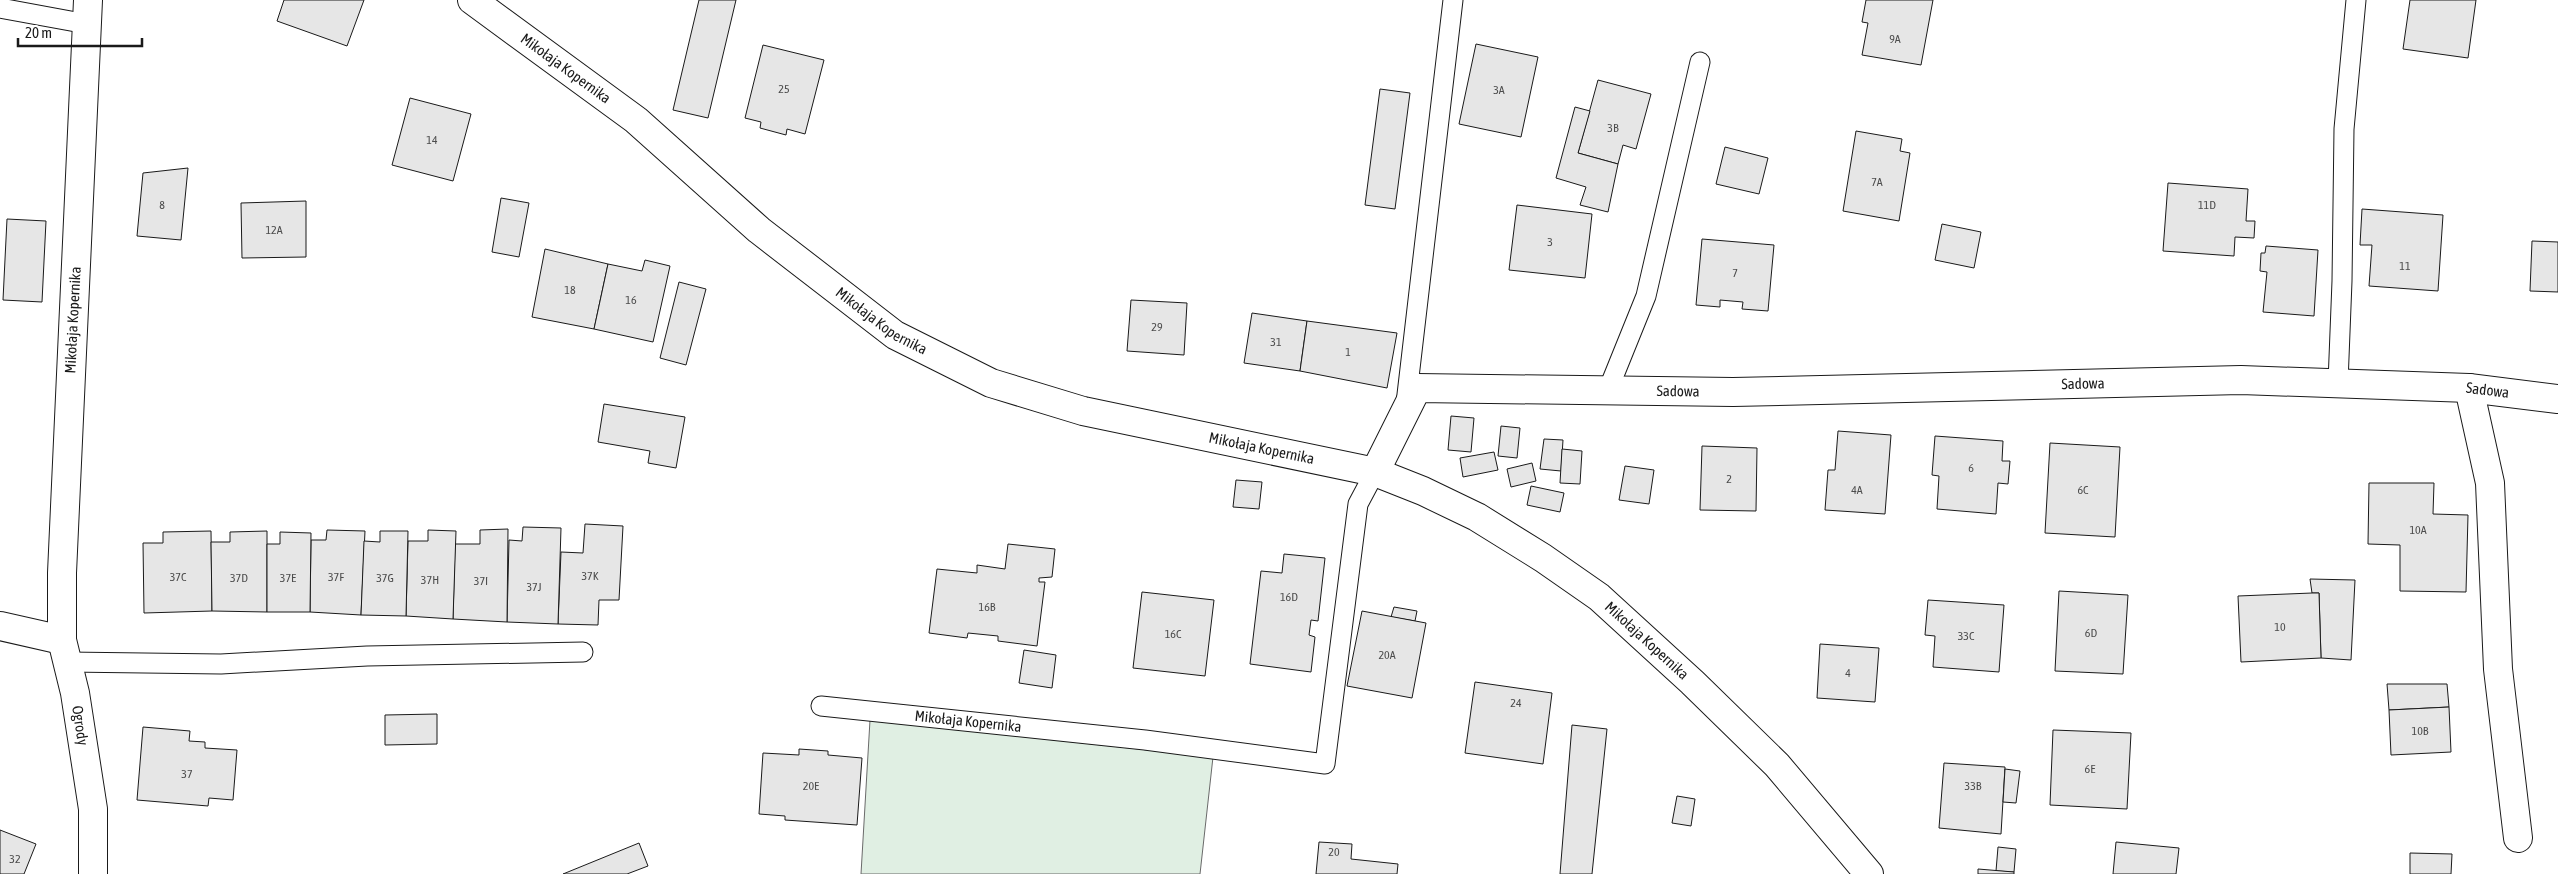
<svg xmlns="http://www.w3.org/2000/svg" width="2558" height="874" viewBox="0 0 2558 874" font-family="'Asap Condensed',sans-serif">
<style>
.green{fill:#e0efe3;stroke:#6a6a6a}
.building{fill:#e6e6e6;stroke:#1a1a1a}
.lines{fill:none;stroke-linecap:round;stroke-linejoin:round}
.lane-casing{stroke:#1a1a1a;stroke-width:21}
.street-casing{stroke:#1a1a1a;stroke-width:30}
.secondary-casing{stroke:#1a1a1a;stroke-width:30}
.lane{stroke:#fff;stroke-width:19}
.street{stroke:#fff;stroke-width:28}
.secondary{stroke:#fff;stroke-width:28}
.labels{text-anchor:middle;stroke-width:4;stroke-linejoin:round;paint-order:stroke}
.number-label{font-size:12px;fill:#4d4d4d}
.street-label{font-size:15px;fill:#1a1a1a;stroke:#fff}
</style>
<rect width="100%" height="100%" fill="#fff"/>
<path class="green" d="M870 720 1213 757 1200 874H861Z"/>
<g class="building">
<path d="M284 0H364L347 46 277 21Z"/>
<path d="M699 0H736L708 118 673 110Z"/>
<path d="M1866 0H1933L1921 65 1862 55 1868 23 1862 22Z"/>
<path d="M2410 0H2476L2468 58 2403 49Z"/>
<path d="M1476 44 1538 57 1521 137 1459 124Z"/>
<path d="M763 45 824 60 805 134 787 129 786 135 760 128 761 122 745 118Z"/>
<path d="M1598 80 1651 94 1636 149 1623 145 1618 164 1578 153Z"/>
<path d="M1380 89 1410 93 1395 209 1365 205Z"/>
<path d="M410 98 471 114 453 181 392 165Z"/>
<path d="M1575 107 1590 111 1578 153 1618 164 1608 212 1580 205 1586 187 1556 178Z"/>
<path d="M1856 131 1902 139 1900 151 1910 153 1899 221 1843 211Z"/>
<path d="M1725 147 1768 158 1759 194 1716 184Z"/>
<path d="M188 168 181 240 137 236 143 173Z"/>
<path d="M2168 183 2248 189 2246 221H2255L2254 238 2235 237 2234 256 2163 251Z"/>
<path d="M501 198 529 203 519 257 492 252Z"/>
<path d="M306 201V257L242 258 241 203Z"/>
<path d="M1517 205 1592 214 1585 278 1509 270Z"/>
<path d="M2362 209 2443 215 2438 291 2369 286 2372 245H2360Z"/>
<path d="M7 219 46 221 42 302 3 300Z"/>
<path d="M1942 224 1981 232 1974 268 1935 260Z"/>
<path d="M1702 239 1774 245 1768 311 1742 309 1743 302 1720 300V307L1696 305Z"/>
<path d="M2532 241 2558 242V292L2530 291Z"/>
<path d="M2266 246 2318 250 2314 316 2263 312 2267 272 2260 271 2261 253H2265Z"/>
<path d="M545 249 608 264 594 329 532 317Z"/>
<path d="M645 260 670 266 653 342 594 329 608 264 642 271Z"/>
<path d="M679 282 706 289 686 365 660 358Z"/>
<path d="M1131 300 1187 303 1184 355 1127 351Z"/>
<path d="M1252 313 1307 321 1300 371 1244 363Z"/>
<path d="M1307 321 1397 333 1387 388 1300 371Z"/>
<path d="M604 404 685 417 676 468 648 463 650 451 598 442Z"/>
<path d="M1451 416 1474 418 1471 452 1448 450Z"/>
<path d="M1501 426 1520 428 1517 458 1498 456Z"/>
<path d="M1838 431 1891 435 1885 514 1825 510 1828 470H1835Z"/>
<path d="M1935 436 2003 441 2002 461H2010L2008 484 1998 483 1996 514 1937 509 1939 476 1932 475Z"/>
<path d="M1544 439 1563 440 1561 471 1540 469Z"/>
<path d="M2050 443 2120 447 2115 537 2045 533Z"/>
<path d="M1702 446 1757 448 1756 511 1700 510Z"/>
<path d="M1562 449 1582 451 1580 484 1560 483Z"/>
<path d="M1494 452 1498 470 1463 477 1460 458Z"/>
<path d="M1532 463 1536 481 1511 487 1507 469Z"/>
<path d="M1625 466 1654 470 1649 504 1619 500Z"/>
<path d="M1236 480 1262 482 1259 509 1233 507Z"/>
<path d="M2369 483H2434L2433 514 2468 515 2466 592 2400 591V545L2368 544Z"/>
<path d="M1531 486 1564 493 1560 512 1527 505Z"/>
<path d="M585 524 623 526 619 600H599L598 625 558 624 561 552 583 553Z"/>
<path d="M523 527 561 528 558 624 507 622 509 540 522 541Z"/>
<path d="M508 529 507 622 453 619 455 544H480V530Z"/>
<path d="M327 530 365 531 361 615 310 612 311 540H326Z"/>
<path d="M428 530 456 531 453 619 406 616 408 541H428Z"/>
<path d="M211 531 212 611 144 613 143 543H163V532Z"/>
<path d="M267 531V612L212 611 211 542H230V532Z"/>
<path d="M380 531H408L406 616 361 615 364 541 380 542Z"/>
<path d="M280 532 311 533 310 612H267V544H280Z"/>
<path d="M1008 544 1055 549 1052 577 1039 578V582H1045L1037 646 998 641V636L968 633 967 638 929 633 937 569 977 573V565L1005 569Z"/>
<path d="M1284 554 1325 558 1318 621 1311 620 1309 635 1315 637 1311 672 1250 664 1261 571 1282 573Z"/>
<path d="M2310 579 2355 580 2351 660 2321 658 2319 593H2312Z"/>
<path d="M2059 591 2128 595 2123 674 2055 671Z"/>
<path d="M1142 592 1214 600 1205 676 1133 668Z"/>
<path d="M2312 593H2319L2321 658 2241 662 2238 596Z"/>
<path d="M1928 600 2004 605 1999 672 1933 667 1935 636 1925 635Z"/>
<path d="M1394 607 1417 611 1415 621 1391 617Z"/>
<path d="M1362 611 1426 623 1412 698 1347 686Z"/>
<path d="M1820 644 1879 648 1875 702 1817 698Z"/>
<path d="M1024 650 1056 655 1052 688 1019 683Z"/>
<path d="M1475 682 1552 693 1543 764 1465 753Z"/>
<path d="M2387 684H2447L2449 707 2389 710Z"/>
<path d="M2449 707 2451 752 2391 755 2389 710Z"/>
<path d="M437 714V744L385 745V715Z"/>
<path d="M1572 725 1607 729 1592 874H1560Z"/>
<path d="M143 727 190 731 189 741 205 742V748L237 750 233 800 209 798 208 806 137 800Z"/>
<path d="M2053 730 2131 733 2127 809 2050 805Z"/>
<path d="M799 749 828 751V755L862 758 857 825 785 820V816L759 814 763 753 799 755Z"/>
<path d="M1944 763 2005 767 2001 834 1939 828Z"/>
<path d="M2005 769 2020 771 2016 803 2003 802Z"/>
<path d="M1677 796 1695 799 1691 826 1672 823Z"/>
<path d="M0 830 36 844 24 874H0Z"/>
<path d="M1319 842 1352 844 1351 859 1398 864 1397 874H1316Z"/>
<path d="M2116 842 2179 848 2176 874H2113Z"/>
<path d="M639 843 648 866 627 874H563Z"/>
<path d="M1998 847 2016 849 2014 872 1996 871Z"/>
<path d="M2410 853 2452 854 2451 874H2410Z"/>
<path d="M1978 869 2014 872V874H1978Z"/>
</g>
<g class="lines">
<g class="lane-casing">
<g id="lane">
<path d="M0 8 87 24"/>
<path d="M2338 383 2342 281 2344 129 2356 0"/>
<path d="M1608 390 1646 296 1700 62"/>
<path d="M1406 403 1453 0"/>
<path d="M67 662 221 664 367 656 583 652"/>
<path id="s1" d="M821 706 1145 740 1325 764 1358 504 1375 472"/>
</g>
</g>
<g class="street-casing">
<g id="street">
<path id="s2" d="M88 0 62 573V640L75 693 93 809V874"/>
<path d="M2469 388 2490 483 2498 669 2518 838"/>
<path id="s3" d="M1375 472 1417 388 1733 392 2241 380 2469 388 2558 399"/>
<path d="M0 626 62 640"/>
</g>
</g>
<g class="secondary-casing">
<g id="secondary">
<path id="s4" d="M472 0 636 120 759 230 895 335 991 383 1083 411 1375 472 1423 491 1477 517 1543 558 1599 597 1692 682 1777 765 1869 874"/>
</g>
</g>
<use href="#lane" class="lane"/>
<use href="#street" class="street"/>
<use href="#secondary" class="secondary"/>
</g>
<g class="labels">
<g class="number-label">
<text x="1895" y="43">9A</text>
<text x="784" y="93">25</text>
<text x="1499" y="94">3A</text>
<text x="1613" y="132">3B</text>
<text x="432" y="144">14</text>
<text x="1877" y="186">7A</text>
<text x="162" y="209">8</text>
<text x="2207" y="209">11D</text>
<text x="274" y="234">12A</text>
<text x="1550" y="246">3</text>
<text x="2405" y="270">11</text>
<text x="1735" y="277">7</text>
<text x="570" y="294">18</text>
<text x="631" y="304">16</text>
<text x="1157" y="331">29</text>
<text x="1276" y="346">31</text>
<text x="1348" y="356">1</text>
<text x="1971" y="472">6</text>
<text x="1729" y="483">2</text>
<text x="1857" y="494">4A</text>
<text x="2083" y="494">6C</text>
<text x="2418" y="534">10A</text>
<text x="590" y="580">37K</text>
<text x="178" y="581">37C</text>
<text x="336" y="581">37F</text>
<text x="239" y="582">37D</text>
<text x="288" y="582">37E</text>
<text x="385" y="582">37G</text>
<text x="430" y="584">37H</text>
<text x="481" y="585">37I</text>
<text x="534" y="591">37J</text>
<text x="1289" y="601">16D</text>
<text x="987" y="611">16B</text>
<text x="2280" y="631">10</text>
<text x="2091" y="637">6D</text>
<text x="1173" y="638">16C</text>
<text x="1966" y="640">33C</text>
<text x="1387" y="659">20A</text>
<text x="1848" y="677">4</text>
<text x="1516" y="707">24</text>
<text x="2420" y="735">10B</text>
<text x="2090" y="773">6E</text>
<text x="187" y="778">37</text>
<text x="811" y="790">20E</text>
<text x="1973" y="790">33B</text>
<text x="1334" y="856">20</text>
<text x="15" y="863">32</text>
</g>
<g class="street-label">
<text dy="5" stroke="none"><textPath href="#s4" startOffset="116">Mikołaja Kopernika</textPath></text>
<text transform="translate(73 320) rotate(-87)" y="5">Mikołaja Kopernika</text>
<text dy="5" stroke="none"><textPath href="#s4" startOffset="521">Mikołaja Kopernika</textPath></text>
<text dy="5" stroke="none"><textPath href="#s3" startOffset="760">Sadowa</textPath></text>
<text dy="5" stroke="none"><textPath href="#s3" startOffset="1165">Sadowa</textPath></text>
<text dy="5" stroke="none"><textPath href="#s3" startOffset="355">Sadowa</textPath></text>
<text dy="5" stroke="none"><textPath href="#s4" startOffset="926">Mikołaja Kopernika</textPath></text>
<text dy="5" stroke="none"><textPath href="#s4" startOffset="1364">Mikołaja Kopernika</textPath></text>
<text dy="5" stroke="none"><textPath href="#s1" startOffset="148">Mikołaja Kopernika</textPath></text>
<text dy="5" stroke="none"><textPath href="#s2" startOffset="728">Ogrody</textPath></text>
</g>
</g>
<path d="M18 38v8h124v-8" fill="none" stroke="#1a1a1a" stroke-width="2.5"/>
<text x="25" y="38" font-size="15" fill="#1a1a1a" stroke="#ffffff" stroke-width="4" paint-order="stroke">20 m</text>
</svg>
